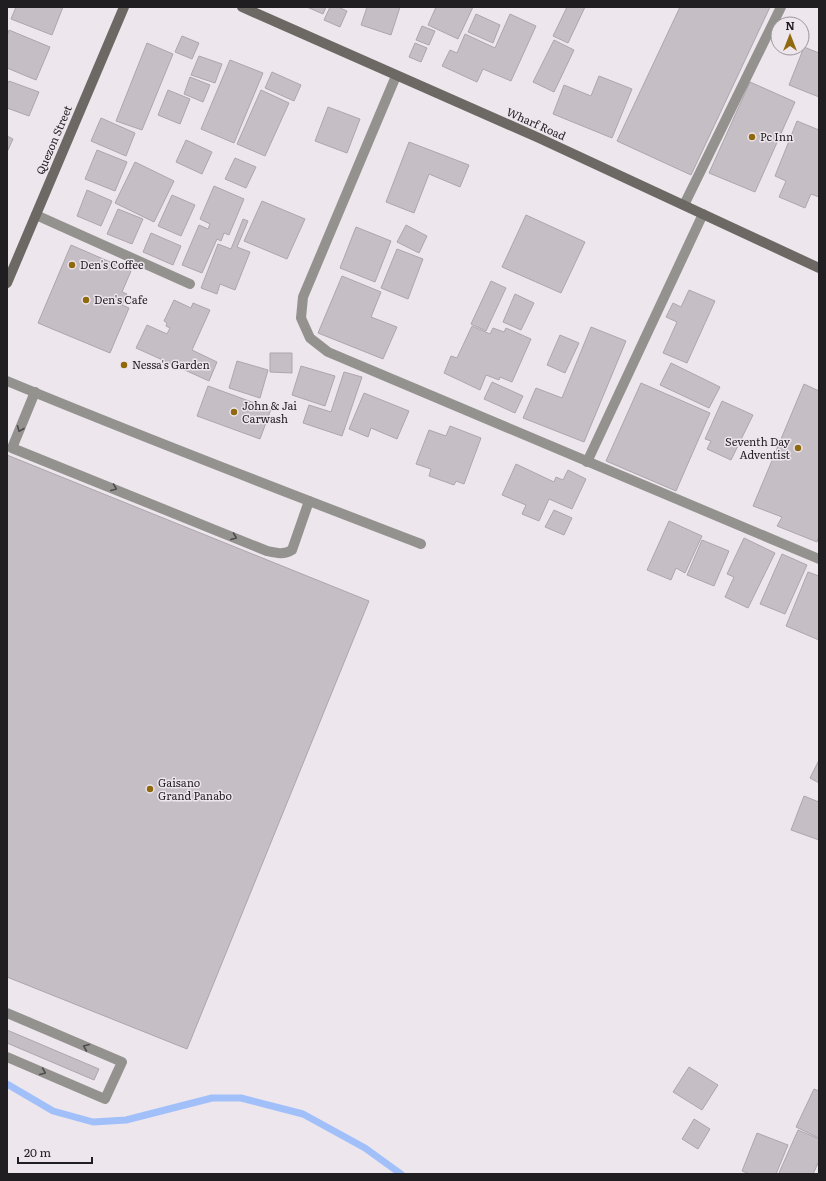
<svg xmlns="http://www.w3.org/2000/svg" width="826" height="1181" viewBox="0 0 826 1181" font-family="Literata,serif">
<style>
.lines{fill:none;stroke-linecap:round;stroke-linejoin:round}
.stream{stroke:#a1c0fa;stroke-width:7}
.building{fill:#c5bec4;stroke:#ada6ac}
.lane{stroke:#94928f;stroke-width:10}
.street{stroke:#94928f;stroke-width:10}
.secondary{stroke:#6c6964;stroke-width:10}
.oneway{stroke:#4f4c4d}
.poi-dot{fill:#90690f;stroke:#ede6ed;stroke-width:1.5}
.labels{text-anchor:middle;stroke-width:3;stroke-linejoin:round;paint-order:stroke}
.street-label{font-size:11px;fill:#211e21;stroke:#ede6ed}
.poi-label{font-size:11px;fill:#211e21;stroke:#ede6ed;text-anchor:start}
</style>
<rect width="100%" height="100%" fill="#ede6ed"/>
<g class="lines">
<path class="stream" d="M7 1084 53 1111 93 1122 126 1120 212 1098H241L303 1114 365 1148 401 1174"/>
</g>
<g class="building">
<path d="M16 7H63L52 35 11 19Z"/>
<path d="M307 7H326L323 14Z"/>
<path d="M330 7H338L347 11 340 27 324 20Z"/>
<path d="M367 7H400L391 35 361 25Z"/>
<path d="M436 7H473L458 39 428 25Z"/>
<path d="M567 7H585L568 43 553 36Z"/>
<path d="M680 7H770L691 175 617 141Z"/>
<path d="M476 14 500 25 493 43 468 32Z"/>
<path d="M510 14 536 26 511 81 483 69 477 82 442 66 450 50 457 53 465 34 495 48Z"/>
<path d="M422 26 435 31 429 45 416 40Z"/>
<path d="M9 30 50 47 36 80 7 68V36Z"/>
<path d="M182 36 199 43 192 59 175 52Z"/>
<path d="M554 40 574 50 554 92 533 82Z"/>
<path d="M147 43 173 54 142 130 116 121Z"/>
<path d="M415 43 427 48 421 62 409 57Z"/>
<path d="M804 47 819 53V97L789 85Z"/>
<path d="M199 56 222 64 215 83 191 75Z"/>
<path d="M230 60 263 73 234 143 201 129Z"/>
<path d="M272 72 301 85 294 101 265 88Z"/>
<path d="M599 76 632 89 612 138 553 114 564 85 591 96Z"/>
<path d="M190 77 210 85 203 102 184 94Z"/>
<path d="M9 81 39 92 29 116 7 108V85Z"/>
<path d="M750 82 795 102 755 192 709 173Z"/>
<path d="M168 90 190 99 180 124 158 115Z"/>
<path d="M261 90 289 103 265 156 237 144Z"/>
<path d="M328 107 360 119 347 153 315 141Z"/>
<path d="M101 118 135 133 126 156 91 141Z"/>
<path d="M797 121 819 130V197L811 194 805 208 779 197 786 181 775 176Z"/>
<path d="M7 136 13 139 7 152Z"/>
<path d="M186 140 212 152 202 174 176 162Z"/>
<path d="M409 142 469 165 460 187 429 174 414 213 386 202Z"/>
<path d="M97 150 127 162 115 191 85 179Z"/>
<path d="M235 158 256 167 246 188 225 179Z"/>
<path d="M135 162 174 181 154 222 115 203Z"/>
<path d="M214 186 244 199 229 235 224 233 221 241 217 239 202 273 182 265 199 225 208 229 210 224 200 219Z"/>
<path d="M87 190 112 201 101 226 77 216Z"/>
<path d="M172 195 195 205 181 236 158 226Z"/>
<path d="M262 201 305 219 287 259 244 241Z"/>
<path d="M118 209 143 219 132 244 107 234Z"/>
<path d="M526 215 585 242 561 293 502 267Z"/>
<path d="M243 219 248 221 237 247 250 252 235 290 220 284 217 294 201 288 218 244 231 249Z"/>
<path d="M406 225 427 236 419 253 397 242Z"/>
<path d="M356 227 391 241 375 282 340 268Z"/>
<path d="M151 233 181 246 173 265 143 252Z"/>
<path d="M71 245 131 271 122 292 127 294 122 305 129 308 110 353 38 323Z"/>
<path d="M397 249 423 259 408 299 381 288Z"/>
<path d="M342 276 381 292 371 317 397 327 383 359 318 333Z"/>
<path d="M491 281 506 288 486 331 471 324Z"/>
<path d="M689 290 715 301 687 363 663 353 677 322 666 317 673 303 681 307Z"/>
<path d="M515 294 534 303 521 330 503 322Z"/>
<path d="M174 300 191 308 193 303 210 310 192 350 217 362 209 381 136 348 147 325 167 334 170 328 166 326 167 323 164 321Z"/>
<path d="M472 326 490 334 493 328 504 332 506 328 531 339 512 382 500 377 499 380 486 375 480 390 444 373 451 356 457 358Z"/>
<path d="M591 327 626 341 584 442 523 418 536 388 562 398Z"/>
<path d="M560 335 579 343 565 373 547 365Z"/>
<path d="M270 353H292V373L270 372Z"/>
<path d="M237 361 268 370 260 398 229 388Z"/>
<path d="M671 363 720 387 709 408 660 385Z"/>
<path d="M301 366 335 376 325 406 292 395Z"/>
<path d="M344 372 362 377 342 436 303 423 309 405 331 412Z"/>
<path d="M492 382 523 396 515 413 484 399Z"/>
<path d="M641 383 710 413 676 491 606 461Z"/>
<path d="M804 384 819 391V536L817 542 777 526 782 517 753 506Z"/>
<path d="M208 386 271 409 260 439 197 416Z"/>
<path d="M364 393 409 411 397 439 371 428 368 437 349 429Z"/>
<path d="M722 401 753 415 731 460 707 449 711 441 705 439Z"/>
<path d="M450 426 481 438 464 484 456 481 454 485 429 476 431 469 416 464 429 430 446 436Z"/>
<path d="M7 455 369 601 187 1049 7 977Z"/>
<path d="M516 464 554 482 556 477 563 480 568 470 586 479 572 509 549 499 539 521 522 514 526 505 502 495Z"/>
<path d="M554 510 572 518 564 535 545 527Z"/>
<path d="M669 521 702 536 685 573 676 568 671 580 647 570Z"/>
<path d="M744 538 775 553 748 608 725 597 734 577 727 574Z"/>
<path d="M702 540 729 551 714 586 687 575Z"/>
<path d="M782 554 807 565 785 614 760 604Z"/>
<path d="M808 572 819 576V640L786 626Z"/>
<path d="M819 760V783L810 778Z"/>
<path d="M804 796 819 802V840L791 830Z"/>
<path d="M7 1030 99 1069 94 1080 7 1043Z"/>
<path d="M689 1067 718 1085 702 1110 673 1092Z"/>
<path d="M814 1089 819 1091V1138L796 1127Z"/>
<path d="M694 1119 710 1129 698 1149 682 1139Z"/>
<path d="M798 1130 819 1139V1161L813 1174H782L779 1173Z"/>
<path d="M757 1133 788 1145 776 1174H750L742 1171Z"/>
</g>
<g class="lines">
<g class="lane">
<path d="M7 381C144 438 283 491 421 544"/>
<path d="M35 392 12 448 267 551C276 553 284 555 292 550L309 501"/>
<path d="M7 1013 122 1062 105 1099 7 1057"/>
</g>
<g class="street">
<path d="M396 76 303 297 301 318 310 338 328 352 819 559"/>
<path d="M684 205 781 7"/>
<path d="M36 215 190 284"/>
<path d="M587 462 703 214"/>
</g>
<g class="secondary">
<path d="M242 7 539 138 819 268"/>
<path d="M7 283 124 7"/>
</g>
</g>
<defs><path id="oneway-chevron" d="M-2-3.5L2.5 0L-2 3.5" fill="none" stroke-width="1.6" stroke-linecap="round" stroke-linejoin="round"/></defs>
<g class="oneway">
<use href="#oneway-chevron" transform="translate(20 429) rotate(112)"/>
<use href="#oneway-chevron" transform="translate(114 488) rotate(22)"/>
<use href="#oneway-chevron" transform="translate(234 537) rotate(22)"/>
<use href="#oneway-chevron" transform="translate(86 1047) rotate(-157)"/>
<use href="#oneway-chevron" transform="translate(43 1072) rotate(23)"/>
</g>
<g class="poi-dot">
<circle cx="752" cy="137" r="4"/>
<circle cx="72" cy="265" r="4"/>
<circle cx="86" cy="300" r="4"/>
<circle cx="124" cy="365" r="4"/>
<circle cx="234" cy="412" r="4"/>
<circle cx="798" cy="448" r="4"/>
<circle cx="150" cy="789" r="4"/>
</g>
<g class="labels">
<g class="street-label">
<text transform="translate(536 124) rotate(24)" y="4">Wharf Road</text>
<text transform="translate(54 140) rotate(-67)" y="4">Quezon Street</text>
</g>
<g class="poi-label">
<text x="760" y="141">Pc Inn</text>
<text x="80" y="269">Den's Coffee</text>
<text x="94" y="304">Den's Cafe</text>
<text x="132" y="369">Nessa's Garden</text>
<text x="242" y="410">John &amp; Jai<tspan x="242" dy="13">Carwash</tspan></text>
<text x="790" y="446" text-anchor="end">Seventh Day<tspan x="790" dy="13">Adventist</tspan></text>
<text x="158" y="787">Gaisano<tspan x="158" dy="13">Grand Panabo</tspan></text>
</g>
</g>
<rect width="826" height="1181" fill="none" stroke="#211e21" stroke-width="16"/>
<g transform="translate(790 36)"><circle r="19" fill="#ede6ed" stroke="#9b969b"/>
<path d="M0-3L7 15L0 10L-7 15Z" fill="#90690f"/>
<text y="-6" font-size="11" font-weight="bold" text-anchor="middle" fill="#211e21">N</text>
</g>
<path d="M18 1157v6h74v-6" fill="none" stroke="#211e21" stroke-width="2"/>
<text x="24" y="1157" font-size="12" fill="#211e21" stroke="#ede6ed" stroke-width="3" paint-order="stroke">20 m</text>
</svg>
